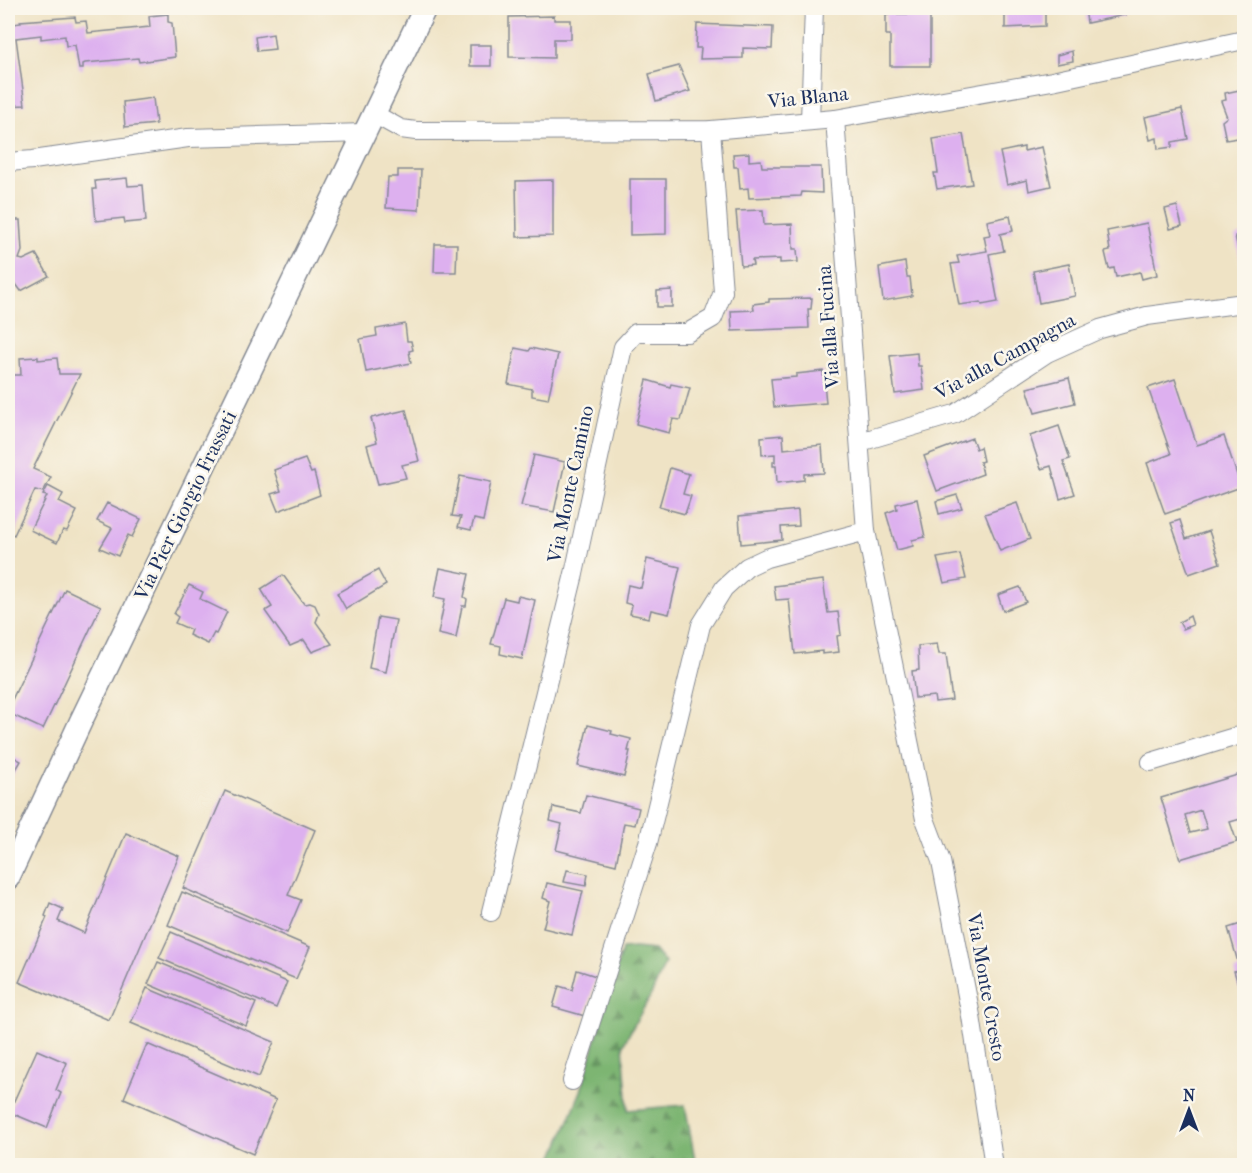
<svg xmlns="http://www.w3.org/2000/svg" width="1252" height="1173" viewBox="0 0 1252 1173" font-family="'IM FELL French Canon',serif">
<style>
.forest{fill:url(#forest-firs);stroke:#4c7268;stroke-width:1.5}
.building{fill:#ddb0ef;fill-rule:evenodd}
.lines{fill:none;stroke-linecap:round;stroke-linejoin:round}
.minor-casing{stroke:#858992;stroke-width:20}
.tertiary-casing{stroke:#858992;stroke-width:25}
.minor{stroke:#fff;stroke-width:18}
.tertiary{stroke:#fff;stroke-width:22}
.labels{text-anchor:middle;stroke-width:5;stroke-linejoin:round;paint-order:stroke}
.street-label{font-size:20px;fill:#1b2f5e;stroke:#fbf7ec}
</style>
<defs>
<pattern id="forest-firs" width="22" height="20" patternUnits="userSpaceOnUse" patternTransform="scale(1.5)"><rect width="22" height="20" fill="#7db572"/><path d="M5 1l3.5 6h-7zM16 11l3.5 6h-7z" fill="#669461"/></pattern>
</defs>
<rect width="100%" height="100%" fill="#fbf7ec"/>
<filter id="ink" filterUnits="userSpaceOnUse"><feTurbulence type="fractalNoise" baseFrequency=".0167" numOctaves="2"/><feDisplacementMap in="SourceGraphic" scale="12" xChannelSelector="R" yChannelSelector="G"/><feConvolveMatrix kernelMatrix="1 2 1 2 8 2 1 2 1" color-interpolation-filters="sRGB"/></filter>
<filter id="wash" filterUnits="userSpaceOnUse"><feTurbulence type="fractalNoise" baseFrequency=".008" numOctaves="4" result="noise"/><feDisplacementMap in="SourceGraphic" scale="24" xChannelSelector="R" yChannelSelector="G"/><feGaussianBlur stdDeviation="1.35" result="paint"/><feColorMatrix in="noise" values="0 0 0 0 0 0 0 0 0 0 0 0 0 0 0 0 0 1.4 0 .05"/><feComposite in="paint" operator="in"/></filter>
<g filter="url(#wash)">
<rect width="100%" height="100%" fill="#efe3c5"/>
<path class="forest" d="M635 948 654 950 665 963 652 993 623 1045 628 1110 685 1105 696 1165 550 1166 581 1091 622 949Z"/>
<g id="blocks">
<g class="building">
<path d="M8 8H13L14 24 21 23 20 21 75 17 76 22 86 21 88 33 150 27 149 16 168 14V22L172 23 175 57 139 62 138 58 85 63 83 64V69H79L75 45 66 46 65 36 41 39V35L16 38 25 105 8 106Z"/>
<path d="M1005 8H1045V26L1005 28Z"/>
<path d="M1085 8H1124L1125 15 1087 23Z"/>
<path d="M886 14H930V66H890V35H886Z"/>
<path d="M554 16V20H571V39H554V58L509 57V17Z"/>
<path d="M697 24 773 27 772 49 743 48V58L700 59 701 48H696Z"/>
<path d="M273 34 275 49 257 51 255 37Z"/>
<rect x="470" y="45" width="21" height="21"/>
<path d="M1072 51 1073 61 1057 64V55Z"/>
<path d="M679 66 690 91 656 101 649 74Z"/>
<path d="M1244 89V137L1226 140 1222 121 1227 117 1221 101 1226 100 1225 93Z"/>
<path d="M153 98 156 124 125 127 123 102Z"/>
<path d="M1182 109 1188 139 1172 142V147L1158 149 1157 138 1150 140 1145 117Z"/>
<path d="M963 134 972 184 937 189 934 173H938L933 139Z"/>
<path d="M1024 147V151L1042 147 1051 186 1029 191 1027 180 1007 185 1000 152Z"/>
<path d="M749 153V161L761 160 762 167H821L822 193 802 192 801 196 749 198 748 188 740 189 738 167H734L733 154Z"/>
<path d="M398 170H421L419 210 386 208 388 177H398Z"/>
<path d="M127 178 128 186 143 185 146 221 125 223 124 218 96 221 93 189H96L95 181Z"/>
<path d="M630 179H666V234L630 235Z"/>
<path d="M553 180V236L517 237 516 181Z"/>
<path d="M1177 206 1182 226 1170 229 1165 209Z"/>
<path d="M763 210 764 225 792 224 793 249H797L798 262 780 263V259L752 260 753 265 741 266 736 211Z"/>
<path d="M1010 216 1013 231 1000 234 1004 251 989 254 998 302 982 305 981 302 959 305 951 264 959 263 957 256 987 251 984 236 990 235 987 221Z"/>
<path d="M8 220H20L22 251 19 259 23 260 36 254 49 276 21 291 16 284 8 288Z"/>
<path d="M1147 223 1157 275 1142 279 1140 272 1116 277 1114 268 1109 269 1105 252 1110 251 1107 231Z"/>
<path d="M1244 234V261L1241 262 1235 236Z"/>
<path d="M435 244H457L456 272H434Z"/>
<path d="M905 262 907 277H910L912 296 883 301 879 267Z"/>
<path d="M1069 264 1075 296 1039 303 1033 271Z"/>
<path d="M672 290V307H657V291Z"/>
<path d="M812 298 811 309H808L809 328 732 331 731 311 754 310 753 304 769 302V299Z"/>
<path d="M405 324 407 341H411L413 350 409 351 411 363 366 372 360 339 377 336 376 329Z"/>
<path d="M515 348 529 351 531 348 558 354 548 399 532 396V389L508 384Z"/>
<path d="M917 353 918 366H921L924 390 895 394 890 356Z"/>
<path d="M38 357V360L57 358 59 374H80L33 469 51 477 43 492 35 490 14 535 8 532V375H21L20 358Z"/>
<path d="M823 371 826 403 774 407 771 379 796 377V374Z"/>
<path d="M1069 378 1075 403 1035 413 1027 388Z"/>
<path d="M1175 379 1197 445 1224 436 1241 487 1165 514 1147 463 1171 454 1148 388Z"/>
<path d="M647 380 670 387 671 384 690 388 681 420 673 419 669 433 636 424Z"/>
<path d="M406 410 419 461 402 465 406 478 378 484 367 445 377 442 371 418Z"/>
<path d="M1059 426 1070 459 1063 461 1075 494 1060 499 1051 466 1041 469 1030 436Z"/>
<path d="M783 435 784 449 822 445 824 473 804 474V480L777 483 776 466H773V462H775V454L762 455 761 437Z"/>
<path d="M972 438 976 449 980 447 983 461 980 462 983 474 937 491 924 456Z"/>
<path d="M534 455 565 462 554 512 521 506Z"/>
<path d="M305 459 311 473 314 472 320 495 278 511 271 494 281 491 274 470Z"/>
<path d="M670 468 689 474 683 494 691 496 685 514 659 507Z"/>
<path d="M460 476 491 482 483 521 474 519 471 530 458 527 461 517 452 516Z"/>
<path d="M48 486 63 494 59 502 77 511 67 531 63 530 57 543 30 530 47 496 43 495Z"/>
<path d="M957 495 962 508 939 514 936 501Z"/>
<path d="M917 499 925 537 912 540 913 546 897 550 886 513 897 509 896 504Z"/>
<path d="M107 503 141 519 132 537 128 535 118 556 100 548 112 528 97 521Z"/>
<path d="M1017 503 1030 539 1000 551 985 514Z"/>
<path d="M798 510 799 526 781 527 782 540 741 544 739 516Z"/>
<path d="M1180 520 1186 539 1209 531 1220 563 1189 574 1171 523Z"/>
<path d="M960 554 966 579 944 583 937 558Z"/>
<path d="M647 559 680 567 669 614 651 610 649 618 630 614 632 605 625 603 628 585 641 588Z"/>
<path d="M440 568 469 574 464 597 467 599 466 606H462L456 638 438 634 445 599 434 597Z"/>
<path d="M378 570 386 585 346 609 337 593Z"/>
<path d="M283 575 304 604 310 603 315 605 319 614 316 622 332 644 312 652 304 640 290 646 265 611 272 607 261 589Z"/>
<path d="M823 580 828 613 838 612 841 635 837 636 839 652 822 654V651L795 654 789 599 776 600 774 586Z"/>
<path d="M189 585 203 592 200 599 227 612 216 634 214 633 208 644 189 635 191 630 175 623 178 617 174 614Z"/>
<path d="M1020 587 1026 602 1003 611 998 595Z"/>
<path d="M65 589 101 606 43 729 8 713V708Z"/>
<path d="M518 596 535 600 522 659 500 654 501 646 491 644 504 598 517 601Z"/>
<path d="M1190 616 1193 625 1183 629 1179 622Z"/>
<path d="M378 617 396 620 386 672 369 668Z"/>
<path d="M937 644 939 654H946L952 700 935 702 934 696 915 698 912 671 919 670 918 646Z"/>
<path d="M588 725 612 731 611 734 631 739 628 751H630L624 777 578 766Z"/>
<path d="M8 754 21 761 10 780 8 779Z"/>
<path d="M1244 773V818L1230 822 1237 842 1180 859 1161 798ZM1201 810 1207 829 1190 833 1185 815Z"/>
<path d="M225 791 315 830 288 895 301 900 287 933 183 888Z"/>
<path d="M586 795 639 808 635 825 624 823 616 865 556 850 562 824 550 821 553 807 581 813Z"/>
<path d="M126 833 179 856 109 1020 19 982 47 917 45 916 50 903 63 909 58 921 84 933Z"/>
<path d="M567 870 588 874 586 886 564 882Z"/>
<path d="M547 883 583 891 572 935 543 928 550 901 543 898Z"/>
<path d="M182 892 310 947 296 979 168 925Z"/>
<path d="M1244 923V996L1242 997 1234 971 1240 969 1228 928Z"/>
<path d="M171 932 287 982 276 1008 159 958Z"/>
<path d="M158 962 256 1003 246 1026 148 984Z"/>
<path d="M577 970 596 976 585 1016 553 1007 559 986 572 990Z"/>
<path d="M147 988 274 1042 259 1077 131 1023Z"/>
<path d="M147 1044 276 1100 253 1154 124 1098Z"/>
<path d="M37 1050 67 1063 56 1090 61 1093 47 1128 9 1112Z"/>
</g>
</g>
</g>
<g filter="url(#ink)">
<use href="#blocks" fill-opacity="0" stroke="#858992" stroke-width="1.5"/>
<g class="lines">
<g class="minor-casing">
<g id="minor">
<path d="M374 114 401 129 416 131 711 130 835 119 1052 81 1244 40"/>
<path d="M835 119 866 531 925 819 941 861 971 1016 994 1166"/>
<path d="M810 120 814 8"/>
<path d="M8 162 33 160 188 138 365 133"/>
<path d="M860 442 955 414 1047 353 1100 329 1147 316 1244 303"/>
<path d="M1151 762 1244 734"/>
<path d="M491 912 574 574 623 347 636 333H687L713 318 723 292 711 130"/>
<path d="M572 1081 648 843 701 625 724 588 747 567 766 558 866 531"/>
</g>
</g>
<g class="tertiary-casing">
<path id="tertiary" d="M8 878 81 721 425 8"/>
</g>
<use href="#minor" class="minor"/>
<use href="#tertiary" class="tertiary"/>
</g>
</g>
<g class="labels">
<g class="street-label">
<text transform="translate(808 97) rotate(-6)" y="7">Via Blana</text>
<text transform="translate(828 327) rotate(-94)" y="7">Via alla Fucina</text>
<text transform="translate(1005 356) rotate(-29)" y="7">Via alla Campagna</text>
<text transform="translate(570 484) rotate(-78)" y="7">Via Monte Camino</text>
<text transform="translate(185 505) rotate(-64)" y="7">Via Pier Giorgio Frassati</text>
<text transform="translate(987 987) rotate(80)" y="7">Via Monte Cresto</text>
</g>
</g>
<rect width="1252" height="1173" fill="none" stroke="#fbf7ec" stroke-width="30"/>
<g transform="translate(1189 1110)" stroke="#fbf7ec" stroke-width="4.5" paint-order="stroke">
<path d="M0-4.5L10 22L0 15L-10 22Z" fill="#1b2f5e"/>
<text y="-9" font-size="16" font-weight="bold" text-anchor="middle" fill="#1b2f5e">N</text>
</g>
</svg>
